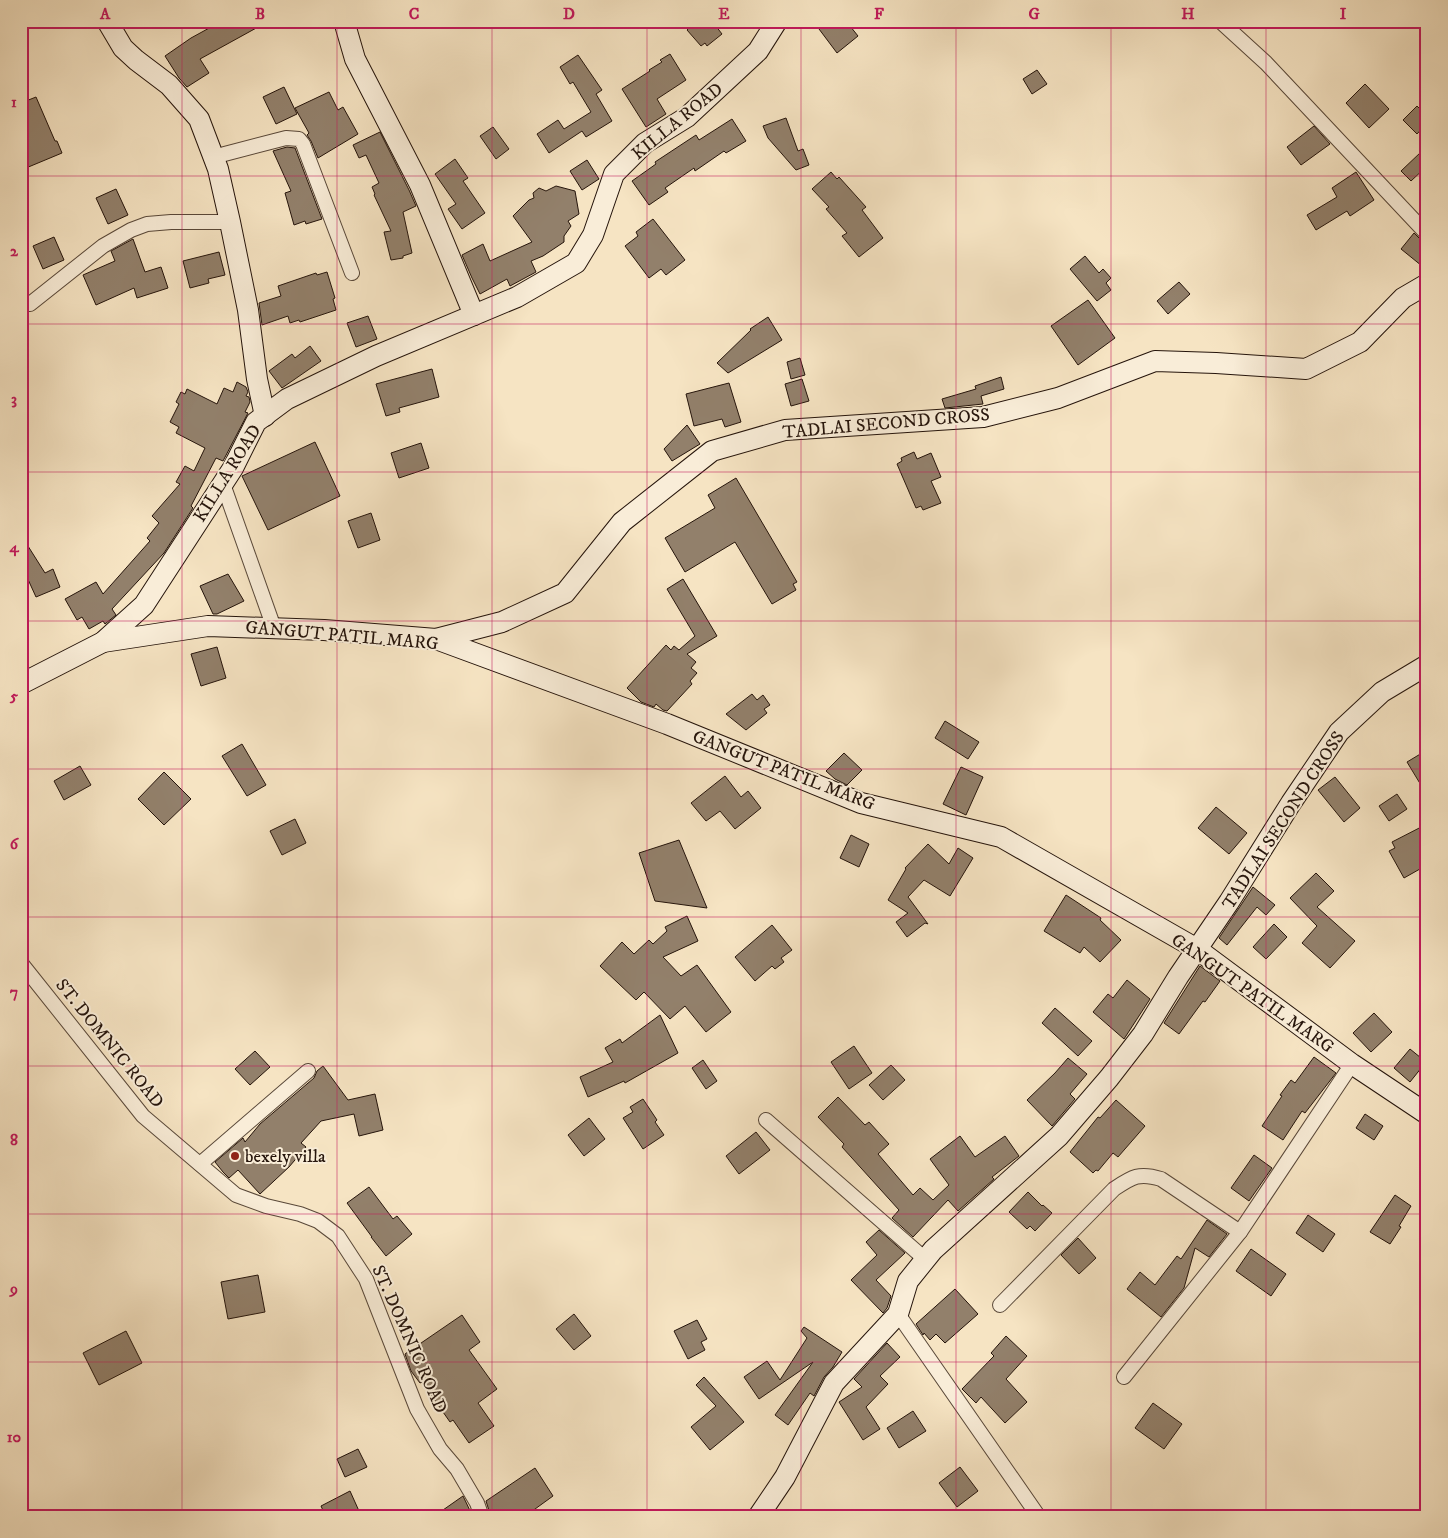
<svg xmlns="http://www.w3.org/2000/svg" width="1448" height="1538" viewBox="0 0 1448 1538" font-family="'IM FELL DW Pica',serif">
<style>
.building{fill:#92806b;stroke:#25140b}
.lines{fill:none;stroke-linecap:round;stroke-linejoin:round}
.street-casing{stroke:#594839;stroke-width:16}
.secondary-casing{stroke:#25140b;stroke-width:22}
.street{stroke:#f9edd8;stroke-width:14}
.secondary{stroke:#f9edd8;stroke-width:20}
.grid{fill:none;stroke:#c2185b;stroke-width:1;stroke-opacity:0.55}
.poi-dot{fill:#8f2418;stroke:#f9edd8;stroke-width:2}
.labels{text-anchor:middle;stroke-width:4;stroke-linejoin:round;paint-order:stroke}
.street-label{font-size:18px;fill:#25140b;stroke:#f9edd8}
.poi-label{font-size:18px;fill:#25140b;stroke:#f9edd8;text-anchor:start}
.neatline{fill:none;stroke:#c2185b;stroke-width:2}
.grid-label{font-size:16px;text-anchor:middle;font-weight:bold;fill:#c2185b}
</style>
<rect width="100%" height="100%" fill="#f6e4c3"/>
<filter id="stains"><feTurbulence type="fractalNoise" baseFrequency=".004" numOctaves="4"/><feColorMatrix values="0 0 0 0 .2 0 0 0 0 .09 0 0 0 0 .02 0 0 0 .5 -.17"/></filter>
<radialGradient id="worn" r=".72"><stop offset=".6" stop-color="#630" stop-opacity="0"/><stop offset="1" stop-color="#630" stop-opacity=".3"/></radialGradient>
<g class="building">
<path d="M222 21H269L200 59 209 73 187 87 179 78 165 56 191 38Z"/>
<path d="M685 21H712L722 34 707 46 705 43 701 46 687 30 690 27Z"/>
<path d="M813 21H846L858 36 837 53Z"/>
<path d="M670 54 686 80 657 99 666 114 646 127 622 89 650 71 649 70 662 62 660 60Z"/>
<path d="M578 55 602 90 596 94 612 121 586 137 582 131 549 153 537 134 558 120 564 129 591 112 573 82 570 84 560 67Z"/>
<path d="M1037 70 1047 84 1032 94 1023 79Z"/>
<path d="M1365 84 1389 109 1369 128 1346 103Z"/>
<path d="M284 87 297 114 276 124 263 97Z"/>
<path d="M329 92 338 110 343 107 358 134 318 158 311 141 307 135 309 133 295 108Z"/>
<path d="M36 97 55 141H57L62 153 26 168 21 156V103Z"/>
<path d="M1417 106 1427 116V123L1417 134 1403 120Z"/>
<path d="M786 118 798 151 803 149 809 165 796 170 768 138 763 126Z"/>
<path d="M732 119 746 141 726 153 724 151 695 171 694 168 665 188 668 192 649 205 632 181 656 164 655 162 696 135 699 140Z"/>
<path d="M1314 126 1330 144 1301 165 1287 147Z"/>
<path d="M493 127 509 149 496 159 480 136Z"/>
<path d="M380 132 409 190 416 206 403 212 412 253 403 256V258L391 260 384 232 391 231 374 195 375 194 372 187 379 183 366 155 359 158 353 145Z"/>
<path d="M287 147 295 148 322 219 306 224 305 221 294 225 285 193 291 191 273 151Z"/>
<path d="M1421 152 1427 157V166L1411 181 1401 171Z"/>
<path d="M455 159 468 178 463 181 485 213 462 229 448 209 456 204 435 174Z"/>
<path d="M587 160 599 179 582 190 570 171Z"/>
<path d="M831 172 837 179 839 177 866 207 862 210 883 238 859 257 842 236 847 233 826 209 829 207 812 189Z"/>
<path d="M1356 172 1374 200 1350 216 1347 211 1316 230 1307 215 1337 197 1332 188Z"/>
<path d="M556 186 575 191 579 214 568 221 571 226 564 236V242L543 256 531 261 536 272 510 286 507 279 480 294 472 278 462 255 483 244 490 261 532 242 513 216 529 200 534 198 533 193 539 188 546 191Z"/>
<path d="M116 189 128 215 108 224 96 198Z"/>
<path d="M653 219 685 260 666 275 661 269 649 278 625 246 638 236 636 232Z"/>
<path d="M1414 233 1421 240 1427 243V259L1422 266 1401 249Z"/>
<path d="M54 237 64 260 43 269 33 246Z"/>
<path d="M133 239 145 272 161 267 168 288 137 298 134 288 96 305 83 275 115 261 111 251Z"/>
<path d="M219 252 225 275 208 279 209 283 190 288 183 261Z"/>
<path d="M1085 256 1099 273 1103 269 1111 278 1106 283 1111 290 1097 301 1070 269Z"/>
<path d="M327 272 335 298 333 299 336 310 300 322 299 320 290 323 288 316 262 325 259 303 281 296 278 286 316 273 317 275Z"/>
<path d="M1179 282 1190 294 1168 314 1157 301Z"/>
<path d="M1088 300 1115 338 1078 365 1051 326Z"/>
<path d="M368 316 377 339 356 347 347 323Z"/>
<path d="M768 317 782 340 728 373 717 363 751 330 750 329Z"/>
<path d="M310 346 321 361 282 388 269 371 292 354 295 358Z"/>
<path d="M800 358 805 375 791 379 787 362Z"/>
<path d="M432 369 439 397 399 408 400 412 386 416 376 384Z"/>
<path d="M1001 377 1004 389 981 396 983 404 945 408 942 399 976 389 975 386Z"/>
<path d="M802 379 809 401 791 406 785 384Z"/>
<path d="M237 382 246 387 248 392 246 396 249 397 250 402 245 412 248 413 223 461 216 458 191 506 193 508 164 553 112 609 116 615 105 624 103 621 89 629 82 617 77 620 65 599 96 582 103 594 150 541 147 538 159 523 152 516 180 484 176 482 185 466 194 471 205 448 176 433 179 427 170 422 179 404 176 402 181 392 185 394 187 389 217 404 224 388 233 392Z"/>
<path d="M729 383 741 422 725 427 722 419 694 426 686 394Z"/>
<path d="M687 425 700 444 672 461 664 449Z"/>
<path d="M315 442 340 496 268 530 242 476Z"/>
<path d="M421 443 429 468 399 478 391 453Z"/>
<path d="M914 452 917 459 931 453 941 477 931 481 941 503 923 510 921 506 916 508 897 464 902 461 901 458Z"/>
<path d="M736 478 797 582 793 584 796 590 772 604 735 542 685 572 665 538 715 508 708 495Z"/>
<path d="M371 513 380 540 358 548 348 521Z"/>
<path d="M21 535 45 573 53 569 60 587 36 597 26 575 21 578Z"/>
<path d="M228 574 244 601 217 614H213L200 586Z"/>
<path d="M683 579 717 636 687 654 696 662 691 668 697 673 690 681 692 684 667 711 663 710 656 704 654 707 641 702 627 688 666 645 671 650 674 646 679 650 695 636 667 589Z"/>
<path d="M217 647 226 678 201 686 191 654Z"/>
<path d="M752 694 757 700 763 695 770 705 764 709 767 713 746 730 726 714Z"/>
<path d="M945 721 979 742 968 759 935 738Z"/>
<path d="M242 744 266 785 247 796 222 756Z"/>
<path d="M1427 750V795L1407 762Z"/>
<path d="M844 753 862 770 847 785 835 779 826 771Z"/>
<path d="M80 766 91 785 64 800 54 781Z"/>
<path d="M961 767 983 777 966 815 943 804Z"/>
<path d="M164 772 191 799 164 825 138 799Z"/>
<path d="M725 776 741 797 748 791 761 808 735 829 720 811 706 821 691 803Z"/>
<path d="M1335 777 1360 808 1344 822 1318 790Z"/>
<path d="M1397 794 1407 809 1389 821 1379 806Z"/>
<path d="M1216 807 1247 833 1229 854 1198 828Z"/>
<path d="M295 819 306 843 282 855 270 831Z"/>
<path d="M1427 824V865L1404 878 1389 851 1395 848 1392 842Z"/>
<path d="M851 835 869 844 859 867 840 858Z"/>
<path d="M679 840 707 908 655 901 639 853Z"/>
<path d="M928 844 949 864 958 848 973 858 950 896 924 880 908 897 928 924 925 923 907 937 896 922 908 913 888 900 906 869 905 868Z"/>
<path d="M1316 873 1334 891 1317 907 1355 941 1330 968 1302 943 1317 926 1290 898Z"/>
<path d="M1253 887 1275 905 1266 915 1257 907 1227 945 1219 938Z"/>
<path d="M1066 895 1101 918 1100 920 1121 940 1100 962 1084 947 1080 953 1044 931Z"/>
<path d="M687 916 698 941 663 957 681 976 697 965 731 1012 706 1032 685 1006 670 1019 644 992 636 1000 600 966 622 942 634 954 649 940 653 944 667 931 665 927Z"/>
<path d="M1274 924 1287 937 1266 959 1253 947Z"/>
<path d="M772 925 792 950 781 958 784 962 775 969 772 966 755 981 735 957Z"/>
<path d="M1200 966 1220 981 1205 1002 1203 1001 1179 1034 1164 1023Z"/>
<path d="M1127 980 1150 999 1124 1039 1093 1012 1108 994 1113 998Z"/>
<path d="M1055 1008 1092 1041 1078 1056 1042 1023Z"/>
<path d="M1374 1013 1392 1032 1371 1052 1353 1033Z"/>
<path d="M660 1015 678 1053 625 1083 624 1081 588 1097 580 1077 613 1062 605 1048 620 1039 622 1043Z"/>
<path d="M854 1046 872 1073 849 1089 831 1062Z"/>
<path d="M1410 1049 1426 1062 1410 1082 1394 1068Z"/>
<path d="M255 1051 270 1067 250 1085 235 1069Z"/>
<path d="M1314 1057 1336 1073 1305 1113 1302 1111 1283 1140 1262 1126 1282 1096 1280 1095 1291 1080 1295 1083Z"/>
<path d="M1068 1058 1087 1074 1070 1094 1075 1099 1052 1126 1027 1100 1055 1073Z"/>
<path d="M703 1060 717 1081 706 1089 692 1068Z"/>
<path d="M891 1065 905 1080 883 1100 869 1085Z"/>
<path d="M323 1066 348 1100 375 1094 383 1130 359 1136 354 1114 321 1121 301 1143 306 1147 289 1167 260 1194 238 1170 229 1178 223 1172 215 1162 243 1138 245 1142 260 1124 314 1078 317 1071Z"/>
<path d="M838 1097 865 1125 869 1122 889 1144 878 1154 913 1195 920 1188 933 1200 949 1185 930 1159 960 1136 975 1157 1005 1136 1019 1156 992 1177 994 1179 958 1211 948 1200 913 1237 892 1218 899 1210 842 1147 844 1144 818 1117Z"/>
<path d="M643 1099 657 1120 655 1122 664 1135 643 1149 623 1118 633 1112 630 1107Z"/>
<path d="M1116 1100 1145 1126 1118 1157 1113 1153 1098 1171 1096 1170 1093 1173 1070 1152 1098 1117 1100 1118Z"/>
<path d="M1365 1114 1383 1126 1374 1140 1356 1128Z"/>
<path d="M589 1118 605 1139 584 1156 568 1135Z"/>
<path d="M756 1132 770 1150 739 1174 726 1156Z"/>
<path d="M1254 1155 1272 1168 1249 1201 1231 1188Z"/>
<path d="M369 1187 393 1219 397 1216 412 1234 386 1256 371 1237H372L347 1203Z"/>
<path d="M1028 1192 1042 1206 1043 1205 1052 1213 1035 1231 1030 1226 1027 1229 1009 1212Z"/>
<path d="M1395 1195 1411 1206 1399 1226 1401 1227 1390 1244 1370 1232Z"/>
<path d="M1308 1215 1335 1234 1323 1252 1296 1233Z"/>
<path d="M1207 1220 1227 1234 1209 1257 1195 1248 1184 1288 1161 1317 1127 1289 1140 1272 1155 1285 1177 1256 1181 1259Z"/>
<path d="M879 1230 905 1253 876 1280 891 1296 887 1308 883 1313 851 1280 877 1255 866 1242Z"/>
<path d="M1078 1238 1096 1258 1079 1274 1061 1255Z"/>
<path d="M1251 1249 1286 1274 1271 1296 1236 1271Z"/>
<path d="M258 1275 265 1312 228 1319 221 1282Z"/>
<path d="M955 1289 978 1314 945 1343 936 1334 930 1340 924 1333 923 1335 916 1324Z"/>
<path d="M574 1314 591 1336 574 1350 556 1329Z"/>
<path d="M462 1315 480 1342 469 1350 497 1389 478 1403 494 1426 469 1443 453 1420 450 1422 422 1382 420 1383 411 1371 405 1354Z"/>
<path d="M697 1320 707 1339 701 1342 705 1350 688 1359 674 1331Z"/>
<path d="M804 1327 842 1352 833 1367 824 1377 814 1396 810 1393 788 1425 775 1415 813 1362 759 1399 744 1377 767 1361 780 1380 807 1338 801 1331Z"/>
<path d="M126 1331 142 1363 99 1385 83 1353Z"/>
<path d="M1006 1336 1027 1356 1006 1379 1027 1402 1005 1423 981 1397 976 1403 962 1389 994 1356 991 1353Z"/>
<path d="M887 1343 900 1357 880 1376 888 1384 866 1407 880 1429 863 1440 839 1402 862 1387 854 1379Z"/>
<path d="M704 1377 744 1422 710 1450 691 1427 716 1406 696 1385Z"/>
<path d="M1153 1403 1182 1424 1164 1449 1135 1428Z"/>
<path d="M913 1411 926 1431 899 1448 887 1428Z"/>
<path d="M358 1449 367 1467 345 1477 337 1459Z"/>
<path d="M960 1467 978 1491 957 1507 939 1483Z"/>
<path d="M535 1468 553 1496 524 1517H491L486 1501Z"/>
<path d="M350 1491 359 1511 347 1517H326L321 1506Z"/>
<path d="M463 1496 473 1517H433Z"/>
</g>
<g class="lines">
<g class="street-casing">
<g id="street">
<path d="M1220 21 1266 63 1427 234"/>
<path d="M213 157 286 138 299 139 303 144 352 273"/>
<path d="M30 304 103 246 131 230 147 224 171 222H230"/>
<path d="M223 484 274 628"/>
<path d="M21 963 143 1116 236 1195 266 1206 300 1214 318 1221 338 1236 366 1279 417 1409 440 1449 457 1469 477 1503 482 1517"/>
<path d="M766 1120 925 1259"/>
<path d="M200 1164 308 1071"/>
<path d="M1000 1305 1114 1189C1132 1177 1139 1172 1161 1179L1240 1232"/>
<path d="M898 1314 1039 1517"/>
<path d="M1124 1377 1240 1232 1352 1064"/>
</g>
</g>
<g class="secondary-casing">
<g id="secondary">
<path d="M107 21 123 48 136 60 169 85 199 119 218 169 230 222 248 310 257 379 265 416"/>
<path d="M344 21 355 59 420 185 474 315"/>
<path d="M436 639 502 622 565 593 622 522 712 451 785 430 983 417 1058 398 1155 361 1216 363 1306 369 1360 342 1403 298 1427 284"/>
<path d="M103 642 208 626 324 630 436 639 667 724 861 803 1001 837 1197 949 1352 1064 1427 1114"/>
<path d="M21 684 103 642 144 605 233 468 256 422 287 399 376 356 517 297 576 263 593 235 614 174 645 143 687 117 758 51 777 21"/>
<path d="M758 1517 785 1477 834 1383 898 1314 908 1281 933 1250 1059 1136 1109 1078 1143 1034 1178 977 1229 902 1291 803 1339 732 1382 692 1427 665"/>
</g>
</g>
<use href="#street" class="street"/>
<use href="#secondary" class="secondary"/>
</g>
<path class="grid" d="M182 21V1517M337 21V1517M492 21V1517M647 21V1517M801 21V1517M956 21V1517M1111 21V1517M1266 21V1517M21 176H1427M21 324H1427M21 472H1427M21 621H1427M21 769H1427M21 917H1427M21 1066H1427M21 1214H1427M21 1362H1427"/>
<circle class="poi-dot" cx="235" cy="1156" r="5"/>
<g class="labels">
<g class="street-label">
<text transform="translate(677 121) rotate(-39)" y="6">KILLA ROAD</text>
<text transform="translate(886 423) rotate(-5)" y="6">TADLAI SECOND CROSS</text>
<text transform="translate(227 473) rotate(-58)" y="6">KILLA ROAD</text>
<text transform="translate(342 635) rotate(5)" y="6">GANGUT PATIL MARG</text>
<text transform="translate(784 770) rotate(21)" y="6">GANGUT PATIL MARG</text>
<text transform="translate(1283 820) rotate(-57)" y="6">TADLAI SECOND CROSS</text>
<text transform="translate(1253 993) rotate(35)" y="6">GANGUT PATIL MARG</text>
<text transform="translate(110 1043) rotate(51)" y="6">ST. DOMNIC ROAD</text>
<text transform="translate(410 1339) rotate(66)" y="6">ST. DOMNIC ROAD</text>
</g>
<g class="poi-label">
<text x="245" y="1162">bexely villa</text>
</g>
</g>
<rect width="1448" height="1538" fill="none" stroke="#f6e4c3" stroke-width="55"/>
<rect x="28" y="28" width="1392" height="1482" class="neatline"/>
<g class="grid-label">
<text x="105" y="19">A</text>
<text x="260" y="19">B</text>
<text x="414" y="19">C</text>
<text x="569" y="19">D</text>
<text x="724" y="19">E</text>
<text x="879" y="19">F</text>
<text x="1034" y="19">G</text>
<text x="1188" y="19">H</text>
<text x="1343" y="19">I</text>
<text x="14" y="107">1</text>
<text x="14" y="256">2</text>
<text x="14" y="404">3</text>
<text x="14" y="552">4</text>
<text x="14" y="701">5</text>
<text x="14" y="849">6</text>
<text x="14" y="997">7</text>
<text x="14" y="1145">8</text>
<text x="14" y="1294">9</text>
<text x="14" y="1442">10</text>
</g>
<rect width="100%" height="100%" filter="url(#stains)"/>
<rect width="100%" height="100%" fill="url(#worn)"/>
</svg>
